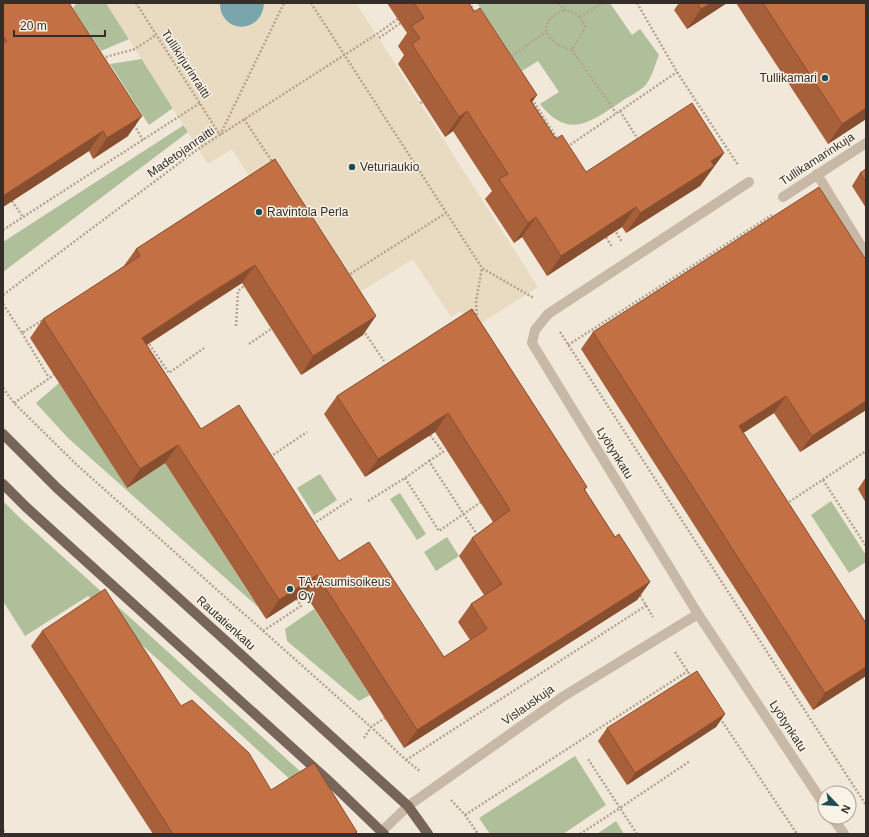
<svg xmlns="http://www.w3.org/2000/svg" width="869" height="837" viewBox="0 0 869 837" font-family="Arial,sans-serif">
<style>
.green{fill:#afbf9a}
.plaza{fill:#e9dbc1}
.water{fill:#79a6ad}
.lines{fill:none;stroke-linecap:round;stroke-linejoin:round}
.path{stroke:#b4a390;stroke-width:2.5;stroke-dasharray:2 2;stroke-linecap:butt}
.minor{stroke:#c8b9a6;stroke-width:10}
.major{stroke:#766558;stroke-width:10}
.rail{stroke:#352d27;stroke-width:3;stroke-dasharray:1 3;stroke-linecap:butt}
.wall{fill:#a8603b}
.shaded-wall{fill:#884e30}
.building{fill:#c37045;stroke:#884e30}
.poi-dot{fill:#1d4c55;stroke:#f9f2e6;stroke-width:1.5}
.labels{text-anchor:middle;stroke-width:3;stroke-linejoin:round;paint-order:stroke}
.street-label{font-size:12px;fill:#352d27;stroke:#f9f2e6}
.poi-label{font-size:12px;fill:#352d27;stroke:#f9f2e6;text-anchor:start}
</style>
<rect width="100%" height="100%" fill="#f1e8da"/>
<g class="green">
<path d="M77 3H106L129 39 101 51 73 8Z"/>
<path d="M477 3H610L632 35 640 29 659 55C655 64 653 75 647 83 644 89 628 97 622 101 592 121 569 141 540 104L559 92 538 61 522 71Z"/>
<path d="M142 59 173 108 149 125 110 64Z"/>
<path d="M184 125 188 132 3 272V242Z"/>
<path d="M59 383 127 487 165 463 258 607 68 438 36 403Z"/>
<path d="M320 474 337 500 314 515 297 488Z"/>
<path d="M400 493 426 534 417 540 390 499Z"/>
<path d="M3 501 21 519 312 782 304 792 88 596 25 636 3 601Z"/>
<path d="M831 501 866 555V562L849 573 811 515Z"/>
<path d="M447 537 459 556 436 571 424 552Z"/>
<path d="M314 609 370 695 359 701 287 641 285 629Z"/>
<path d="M575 756 606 805 563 834H490L479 818Z"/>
<path d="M616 821 624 834H597Z"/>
</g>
<path class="plaza" d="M106 3H356L538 287 472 329 461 311 451 317 413 259 347 300 250 178 232 149 208 164Z"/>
<path class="water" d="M220 3H264C262 35 220 34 220 3Z"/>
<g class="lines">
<g class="path">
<path d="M136 3 220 135"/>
<path d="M311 3 482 268 534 298"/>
<path d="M469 3 477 14"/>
<path d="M559 3 564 10C575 12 580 16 585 26 583 35 576 41 572 50 547 44 533 22 564 10"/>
<path d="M637 3 677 72 738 165"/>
<path d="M580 17 602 3"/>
<path d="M379 38 402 22"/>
<path d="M572 50 616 113"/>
<path d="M102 58 135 49 156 35"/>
<path d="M509 58 546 32"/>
<path d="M532 99 558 140"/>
<path d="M420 103 423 102"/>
<path d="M620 111 639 141"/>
<path d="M244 119 273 163"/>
<path d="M134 125 143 140"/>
<path d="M220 135 284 3"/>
<path d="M567 147 677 72"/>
<path d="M12 201 23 217"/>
<path d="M614 229 622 242"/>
<path d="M3 230 200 103"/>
<path d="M604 234 612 247"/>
<path d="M347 276 446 213"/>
<path d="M3 295 198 149 377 34 399 18"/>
<path d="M3 304 22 333 44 319"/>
<path d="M477 319 476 301 482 268"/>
<path d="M236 326 238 291 244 286"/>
<path d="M363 330 384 361"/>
<path d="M560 332 866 805"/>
<path d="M22 333 49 378"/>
<path d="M147 341 169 373 204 348"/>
<path d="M249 344 271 329"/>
<path d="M568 345 772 215"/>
<path d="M3 388 14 403 77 465 371 727 406 760 421 772"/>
<path d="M14 403 54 375"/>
<path d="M270 457 307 432"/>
<path d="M429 461 443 452 430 435"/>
<path d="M405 478 439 531 481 502"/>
<path d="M823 480 866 546"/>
<path d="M368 501 405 478 429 461 478 536"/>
<path d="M786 504 866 451"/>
<path d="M313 524 353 498"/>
<path d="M638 592 653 617"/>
<path d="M263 631 301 606 297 599"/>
<path d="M675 652 692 678"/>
<path d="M720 718 797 834"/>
<path d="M364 738 371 727 385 718"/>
<path d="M406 760 647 605"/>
<path d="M451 800 465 815 478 834"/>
<path d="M465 815 688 671"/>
<path d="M580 834 620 808 588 759"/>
<path d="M637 834 620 808 690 761"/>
</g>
<g class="minor">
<path d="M817 174 866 254"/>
<path d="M749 182 548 314 535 330 532 343 698 614 825 806"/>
<path d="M783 197 866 143"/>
<path d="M832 817 844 834"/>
<path d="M382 831 408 806 564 696 698 614"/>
</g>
<g class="major">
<path d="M3 434 57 488 408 806 428 834"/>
<path d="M3 484 26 507 331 783 384 834"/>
</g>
<path class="rail" d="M3 831 5 834"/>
</g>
<g class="wall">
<path d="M3 3 128 136 93 159 89 151 3 207Z"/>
<path d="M387 3H469L556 139 586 172 724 153 700 186 626 233 622 227 547 276 522 237 514 243 485 199 492 191 453 131 445 137 398 64 404 55 398 46 407 33Z"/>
<path d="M679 3H727L687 29 674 10Z"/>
<path d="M736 3H866V119L828 144Z"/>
<path d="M275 159 363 335 301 375 242 283 147 345 201 429 339 561 444 657 470 640 458 622 471 604 484 595 459 556 472 538 493 522 435 432 365 477 324 414 337 396 472 309 587 487 585 490 615 537 650 582 637 600 404 748 305 594 266 619 165 463 127 488 30 338 43 319 123 267 136 249Z"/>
<path d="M866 169V208L852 186 860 173Z"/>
<path d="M866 260V410L800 452 774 413 743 433 866 623V676L813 710 581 349 593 332Z"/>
<path d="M866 477V503L858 489Z"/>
<path d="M42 631 271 790 357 832 356 834H153L31 646Z"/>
<path d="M725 714 716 727 627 785 598 741 607 728Z"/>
</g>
<g class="shaded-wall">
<path d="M711 3H727L687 29 701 9Z"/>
<path d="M537 95 523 115 530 100Z"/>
<path d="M866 108V119L828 144 842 124Z"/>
<path d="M467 111 453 131 445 137 459 117Z"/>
<path d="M142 116 128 136 93 159 107 138Z"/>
<path d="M103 131 89 151 3 207V196Z"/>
<path d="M724 153 700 186 626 233 640 213 711 161Z"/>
<path d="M636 207 622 227 547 276 561 256Z"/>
<path d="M536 217 522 237 514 243 528 223Z"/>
<path d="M255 265 242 283 129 356 142 338Z"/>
<path d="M376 316 363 335 301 375 313 356Z"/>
<path d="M786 396 774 413 728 443 739 426Z"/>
<path d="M866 401V410L800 452 812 436Z"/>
<path d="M448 413 435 432 365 477 378 459Z"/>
<path d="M178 445 165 463 127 488 140 469Z"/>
<path d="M317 575 305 594 266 619 279 600Z"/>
<path d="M650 582 637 600 404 748 417 730Z"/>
<path d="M866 667V676L813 710 825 693Z"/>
<path d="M725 714 716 727 627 785 635 773Z"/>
</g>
<g class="building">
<path d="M3 3H69L142 116 107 138 103 131 3 196V44L7 41 3 36Z"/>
<path d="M414 3H469L474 12 480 8 537 95 530 100 556 139 562 135 586 172 692 103 724 153 711 161 714 166 640 213 636 207 561 256 536 217 528 223 499 179 508 174 467 111 459 117 412 44 420 38 411 26 424 18Z"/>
<path d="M697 3H711L701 9Z"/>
<path d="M763 3H866V108L842 124Z"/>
<path d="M275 159 376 316 313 356 255 265 201 299 142 338 201 429 239 405 339 561 369 542 444 657 487 629 471 604 502 584 472 538 510 510 448 413 378 459 337 396 472 309 587 487 584 489 615 537 619 534 650 582 417 730 317 575 279 600 178 445 140 469 43 319 140 256 136 249Z"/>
<path d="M866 169V182L860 173Z"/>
<path d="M819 187 866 260V401L812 436 786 396 739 426 866 623V667L825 693 593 332Z"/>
<path d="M105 589 181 706 192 700 249 753 271 790 314 763 357 832 354 834H173L42 631Z"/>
<path d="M697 671 725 714 635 773 607 728Z"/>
</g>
<g class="poi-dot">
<circle cx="825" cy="78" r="4"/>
<circle cx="352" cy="167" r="4"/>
<circle cx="259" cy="212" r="4"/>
<circle cx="290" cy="589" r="4"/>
</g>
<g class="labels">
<g class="street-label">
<text transform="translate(186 64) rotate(57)" y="4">Tullikirjurinraitti</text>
<text transform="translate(181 152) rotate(-35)" y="4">Madetojanraitti</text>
<text transform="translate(817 159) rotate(-33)" y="4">Tullikamarinkuja</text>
<text transform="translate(615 453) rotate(58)" y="4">Lyötynkatu</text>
<text transform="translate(226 623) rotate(42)" y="4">Rautatienkatu</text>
<text transform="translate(528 705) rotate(-35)" y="4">Vislauskuja</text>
<text transform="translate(788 726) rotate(57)" y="4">Lyötynkatu</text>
</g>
<g class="poi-label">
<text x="817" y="82" text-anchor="end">Tullikamari</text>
<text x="360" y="171">Veturiaukio</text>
<text x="267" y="216">Ravintola Perla</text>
<text x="298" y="586">TA-Asumisoikeus<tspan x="298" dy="14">Oy</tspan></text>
</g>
</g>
<rect width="869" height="837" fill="none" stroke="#352d27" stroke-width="8"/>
<g transform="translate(837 805) rotate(115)"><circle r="19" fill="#f9f2e6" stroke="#aba39a"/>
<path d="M0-3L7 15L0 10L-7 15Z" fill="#1d4c55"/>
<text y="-6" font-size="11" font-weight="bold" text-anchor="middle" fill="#352d27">N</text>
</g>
<path d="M14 30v6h91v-6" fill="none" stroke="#352d27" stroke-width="2"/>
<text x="20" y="30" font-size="12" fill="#352d27" stroke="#f9f2e6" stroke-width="3" paint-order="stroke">20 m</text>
</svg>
